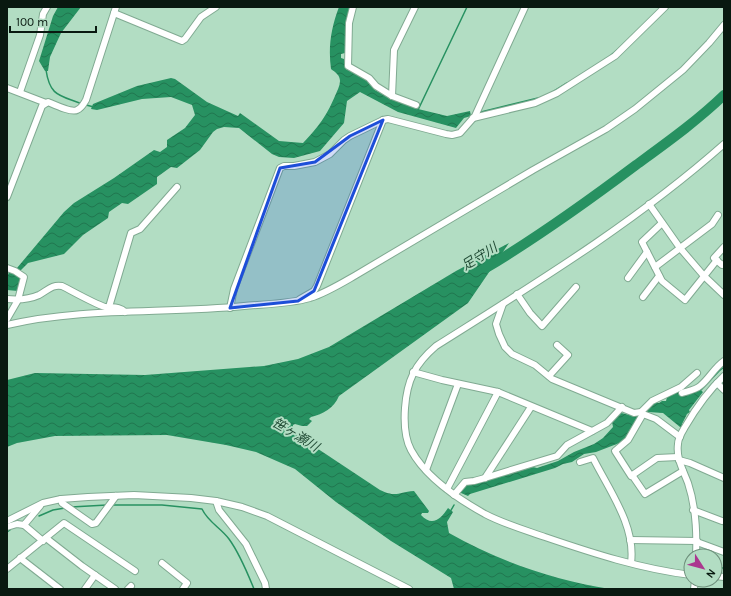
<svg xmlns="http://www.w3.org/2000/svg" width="731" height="596" viewBox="0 0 731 596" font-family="Karla,'Noto Sans JP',sans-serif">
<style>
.water{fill:url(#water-waves)}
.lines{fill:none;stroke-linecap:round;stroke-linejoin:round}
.stream{stroke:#279161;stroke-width:1.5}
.river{stroke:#279161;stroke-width:10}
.street-casing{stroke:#81aa92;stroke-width:8}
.street{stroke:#fff;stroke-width:6}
.marked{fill:#1d4ed8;fill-opacity:0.2;stroke:#1d4ed8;stroke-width:3;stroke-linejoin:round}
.labels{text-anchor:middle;stroke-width:4;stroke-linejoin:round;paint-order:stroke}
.water-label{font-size:13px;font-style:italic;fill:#224c36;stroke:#b2ddc3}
</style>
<defs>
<pattern id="water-waves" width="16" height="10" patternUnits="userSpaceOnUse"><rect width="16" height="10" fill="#279161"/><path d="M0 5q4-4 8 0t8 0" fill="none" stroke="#20764f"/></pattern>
</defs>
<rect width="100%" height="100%" fill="#b2ddc3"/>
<g class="water">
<path d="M58 7H81L61 33 50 57 48 71H45L39 61 53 16Z"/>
<path d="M339 7H352L345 27V53L341 54V58L344 59 346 69 366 79 375 90 392 99 414 108 447 116 470 111 471 116 464 118 456 128 398 112 360 92 347 101 344 123 320 151 294 158 279 157 272 154 239 128 224 127 217 129 213 132 200 150 177 168 171 167 157 177V184L128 204 122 203 109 212 108 218 83 235 64 254 28 263 21 270H18L17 268 64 212 74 203 114 178 154 150 160 152 167 147V140L185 128 195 115 192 105 171 97 142 99 97 110 91 109 93 104 137 86 171 78 175 79 207 102 238 116 240 113 279 141 303 143C319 126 326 117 335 96 337 91 340 86 340 81 340 75 335 72 331 69 328 47 331 28 339 7Z"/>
<path d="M509 243 468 303 339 396C334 408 323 414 311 417L309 419 312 421 307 426H302L295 424 293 425V430L297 435 380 490C397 498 398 492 414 491L429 511 428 513H422L421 515C432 527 441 519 448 508L453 512 447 522 449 533C498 561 554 580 610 589H454L451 578 391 541 336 502 295 469 256 452 226 445 167 435 55 436 17 443 7 447V380L35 373 145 375 264 366 298 359 329 347 456 271Z"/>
<path d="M9 272 15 273 21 278 18 291 7 290V278Z"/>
<path d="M699 389 703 392 689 410 690 412 687 414 682 424 683 427H680L663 413 648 412 638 417 626 439 622 442 596 452 584 454 572 462 563 464 555 468 470 494 468 496 461 493 460 490 467 485 474 484 533 467 537 468 558 461 574 452 594 444 603 438 613 427 612 422 621 413 635 416 655 402 659 403 662 401H666L667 397 677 392 683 394Z"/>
</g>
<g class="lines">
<g class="stream">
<path d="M610 56 617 50"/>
<path d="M46 70C50 97 60 95 82 104"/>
<path d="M551 93 567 83"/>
<path d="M86 105 94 107"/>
<path d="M418 110 467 7"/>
<path d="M481 112 538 98"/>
<path d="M700 391 719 371 724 367"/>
<path d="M113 505H162L202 509C208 522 221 528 229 539 240 554 247 572 254 589"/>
<path d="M71 507 107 505"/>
<path d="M450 512 454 505"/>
<path d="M39 516 53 510 65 508"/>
<path d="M7 532 10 530"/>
<path d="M715 568H724"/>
</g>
<path class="river" d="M486 268C538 237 588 201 636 165 666 143 697 121 724 95"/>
<g class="street-casing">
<g id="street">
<path d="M353 7 349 23 348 66 369 78 376 86 392 96 416 105"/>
<path d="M114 13 182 41 185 39 201 17 216 7"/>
<path d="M7 88 46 103"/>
<path d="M20 92 40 35 43 14 47 7"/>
<path d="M392 96 394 50 415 7"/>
<path d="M473 118 535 103 557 93 615 56 665 7"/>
<path d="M7 197 42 106 48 102C55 105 72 113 77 110 82 108 84 103 86 100L116 7"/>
<path d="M649 204 680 248 704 276 724 295"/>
<path d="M662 223 642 242 662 281 685 300 717 260"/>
<path d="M724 247 714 258 722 265 724 264"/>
<path d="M655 267 712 224 718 215"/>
<path d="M7 268 15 271 24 277 18 300 7 319"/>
<path d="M628 278 647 252"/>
<path d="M517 294 530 313 542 326 576 287"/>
<path d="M643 297 659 276"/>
<path d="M7 299C18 300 28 300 39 295 47 291 52 284 62 286 74 292 93 303 105 307 112 308 120 306 125 312"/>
<path d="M300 299 314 291 317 286 383 120"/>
<path d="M503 304 496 324 499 334 505 347 512 354 535 365 552 379 634 413 641 412 652 401 681 387 697 373"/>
<path d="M109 307 131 233 140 229 177 187"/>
<path d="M230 308 234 289 280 168 284 166H294L315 162 330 154 344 140 350 136 383 120 388 119 446 134 452 135 460 133 475 116 525 7"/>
<path d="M7 325C84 307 165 314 244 306 266 304 289 304 310 298 326 293 342 283 356 275L533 170 606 129 635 109 683 70 709 43 724 25"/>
<path d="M413 372 442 380 498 392 592 431"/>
<path d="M549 376 568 355 557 345"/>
<path d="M717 383 724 390"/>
<path d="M682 393C688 391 695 390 700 386 709 379 714 368 724 361"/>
<path d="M641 412 643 414 656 419 680 437"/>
<path d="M643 414 628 440 615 451 631 476 657 458 678 457"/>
<path d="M679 460 690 463 724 478"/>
<path d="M580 462 593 458C609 490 636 526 631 563"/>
<path d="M426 470 458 384"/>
<path d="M632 475 645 494 683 471"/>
<path d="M485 478 531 407"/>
<path d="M447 489 498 392"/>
<path d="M454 495 465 482 474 481 485 478 557 456 567 445 607 423 622 407"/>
<path d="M61 499 62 503 92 524 96 523 116 496"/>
<path d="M216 501 219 510 246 544 265 583 266 589"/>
<path d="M693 510 722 521"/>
<path d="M7 521 43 503 61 499 88 497 134 495 191 498 216 501 242 507 267 516 409 589"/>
<path d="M24 525 43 541"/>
<path d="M7 527 17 524 24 525 40 506"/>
<path d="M46 538 82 566 115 589"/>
<path d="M630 540 697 541"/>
<path d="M697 542 724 552"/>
<path d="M696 556C697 533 695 504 688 483 683 470 676 458 678 444 678 438 682 432 685 427 696 408 708 391 724 376"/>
<path d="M20 558 60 589"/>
<path d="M162 563 187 583 183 589"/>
<path d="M7 569 64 523 135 571"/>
<path d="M691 575C641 569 592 553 545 537 525 530 504 524 485 514 458 499 426 478 411 450 404 437 404 422 405 408 407 380 415 364 436 346 536 283 636 222 724 144"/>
<path d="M715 576 724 577"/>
<path d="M85 589 95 575"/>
<path d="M128 589 131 586"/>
<path d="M694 589 695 580"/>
</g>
</g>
<use href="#street" class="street"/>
</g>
<path class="marked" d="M383 120 314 291 298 301 230 308 280 168 315 162 350 136Z"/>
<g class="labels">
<g class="water-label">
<text transform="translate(479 256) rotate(-32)" y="5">足守川</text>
<text transform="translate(296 434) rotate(31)" y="5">笹ヶ瀬川</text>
</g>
</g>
<rect width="731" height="596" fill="none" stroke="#091910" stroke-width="16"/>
<g transform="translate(703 568) rotate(126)"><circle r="19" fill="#b2ddc3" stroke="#6e8f7b"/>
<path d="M0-3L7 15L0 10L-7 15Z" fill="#ab378f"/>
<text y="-6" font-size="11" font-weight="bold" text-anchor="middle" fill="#091910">N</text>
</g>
<path d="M10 26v6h86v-6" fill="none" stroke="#091910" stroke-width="2"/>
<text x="16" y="26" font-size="12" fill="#091910" stroke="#b2ddc3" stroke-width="3" paint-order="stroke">100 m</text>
</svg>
